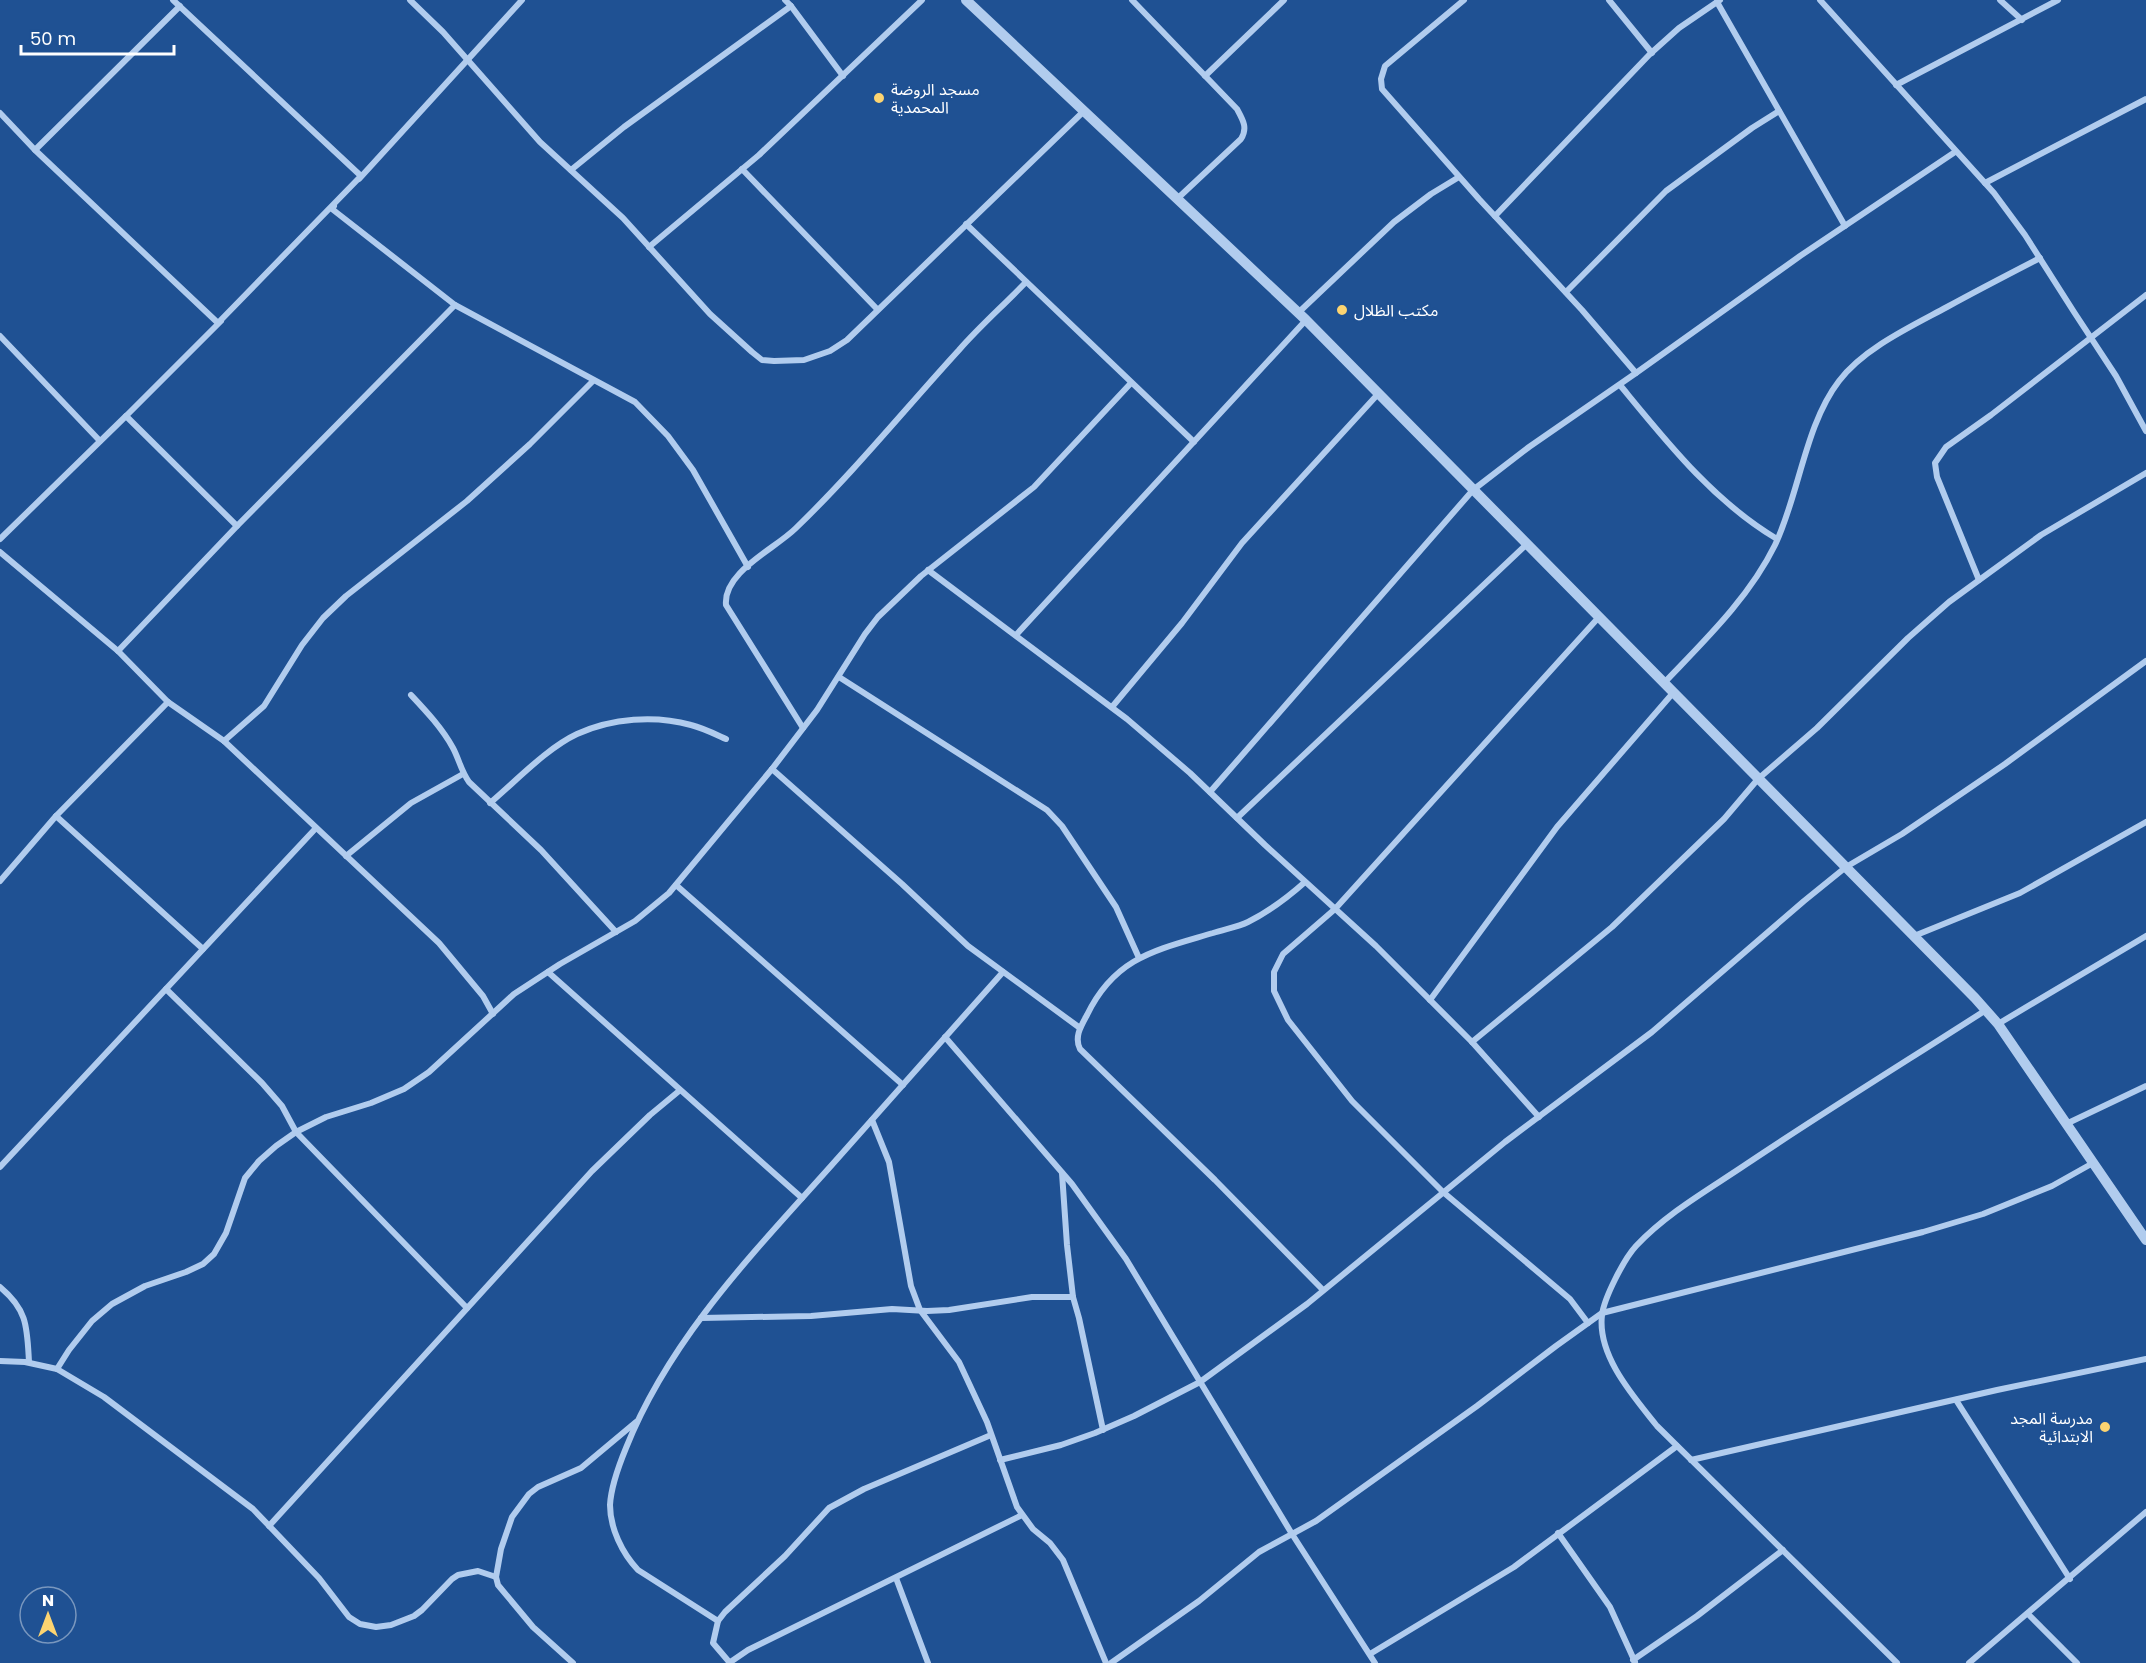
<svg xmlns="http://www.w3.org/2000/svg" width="2146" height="1663" viewBox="0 0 2146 1663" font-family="Poppins,'Noto Sans Arabic',sans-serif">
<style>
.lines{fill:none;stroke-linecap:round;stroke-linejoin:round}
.minor{stroke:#b1ccee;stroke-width:6}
.tertiary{stroke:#b1ccee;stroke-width:10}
.poi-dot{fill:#fcd471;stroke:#1f5193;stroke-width:2}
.labels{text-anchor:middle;stroke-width:4.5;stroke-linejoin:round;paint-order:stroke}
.poi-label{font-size:16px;fill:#fff;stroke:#1f5193;text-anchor:start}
</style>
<rect width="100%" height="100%" fill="#1f5193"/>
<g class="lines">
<g class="minor">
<path d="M410 0 443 32 540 142 623 218 710 314 752 352 762 360 774 361 804 360 830 351 847 340 1084 111"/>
<path d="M785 0 791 6 843 76"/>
<path d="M1132 0 1237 109C1243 120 1248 128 1241 139L1177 199"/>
<path d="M1464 0 1385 66 1381 79 1382 89 1479 199 1582 310 1636 373"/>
<path d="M1609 0 1652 53"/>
<path d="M1820 0 1994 193 2025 235 2074 312 2116 376 2146 431"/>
<path d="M2000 0 2022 20"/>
<path d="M1717 2 1845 226"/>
<path d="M1205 76 1284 0"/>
<path d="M1896 85 2058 0"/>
<path d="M0 113 35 150 218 323 361 176 173 0"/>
<path d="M35 150 180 6"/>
<path d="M742 169 877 309"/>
<path d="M571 170 624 127 791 6"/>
<path d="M359 179 522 0"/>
<path d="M1985 183 2146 99"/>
<path d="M334 206 332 209 455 305"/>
<path d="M1495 216 1650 54 1679 28 1720 0"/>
<path d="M966 224 1194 442"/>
<path d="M649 247 759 155 922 0"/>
<path d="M1566 292 1666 191 1752 128 1779 111"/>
<path d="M1298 313 1394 222 1431 194 1459 177"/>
<path d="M0 336 100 441"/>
<path d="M1620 385C1666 441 1713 501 1777 539"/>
<path d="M126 416 221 321"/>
<path d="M0 539 126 416 237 526"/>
<path d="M0 552 118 651 168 702 224 741 439 943 483 996 493 1014"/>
<path d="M928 570 1127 719 1190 773 1265 845 1376 946 1472 1042 1539 1117"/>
<path d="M1979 580 1937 477 1935 463 1946 447 1991 415 2146 295"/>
<path d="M1016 635 1306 320"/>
<path d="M118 651 237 526 455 305 635 402 668 436 693 470 748 567"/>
<path d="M839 677 1047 810 1062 826 1116 907 1139 958"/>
<path d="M1664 683C1704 641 1749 598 1775 545 1799 495 1805 425 1839 381 1864 348 1912 326 1947 307 1978 290 2009 274 2040 258"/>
<path d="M411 695C426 711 442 728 453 748 459 759 461 771 469 782L541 850 616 932"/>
<path d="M1112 707 1182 623 1242 543 1378 394"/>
<path d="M803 728 726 605C723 572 775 549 796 528 854 472 905 409 959 350 980 326 1004 305 1026 282"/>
<path d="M224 741 264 706 302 645 323 618 346 596 467 501 530 444 593 381"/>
<path d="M772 769 902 884 968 946 1080 1028"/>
<path d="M1210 792 1473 490 1529 447 1636 373 1800 256 1955 152"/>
<path d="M490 803C516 781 547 748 577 734 612 718 655 715 691 725 703 728 715 734 726 739"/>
<path d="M56 816 203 949"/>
<path d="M1237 818 1527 544"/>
<path d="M346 856 411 803 463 774"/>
<path d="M0 881 56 816 168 702"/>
<path d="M1305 882C1287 898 1270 911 1248 922 1238 927 1225 929 1213 933 1156 950 1115 957 1087 1015 1081 1026 1074 1037 1080 1049L1215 1180 1323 1290"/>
<path d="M676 885 903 1085"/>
<path d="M1914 936 2020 893 2146 822"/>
<path d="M548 972 802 1198"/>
<path d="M166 989 262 1083 282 1106 296 1132 467 1308"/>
<path d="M1430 1000 1557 827 1673 693"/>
<path d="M1998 1024 2146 936"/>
<path d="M945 1037 1072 1184 1126 1259 1292 1534 1375 1663"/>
<path d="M1472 1042 1612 927 1724 819 1758 779 1817 728 1908 638 1949 602 2041 535 2146 473"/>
<path d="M872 1120 889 1162 911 1286 920 1310 959 1362 987 1422 1017 1507 1033 1529 1050 1543 1063 1560 1106 1663"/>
<path d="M2066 1124 2146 1086"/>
<path d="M0 1167 316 828"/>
<path d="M1062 1173 1067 1245 1073 1297 1079 1318 1103 1430"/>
<path d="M0 1287C28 1310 27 1328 29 1362"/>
<path d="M701 1318 811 1316 892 1309 927 1311 949 1310 1032 1297H1073"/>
<path d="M1588 1323 1570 1299 1443 1192 1352 1101 1288 1020 1274 991V972L1283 954 1335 909 1599 617"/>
<path d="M0 1361 25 1362 57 1369 104 1397 253 1509 319 1578 349 1617 360 1624 376 1627 391 1625 414 1616 422 1610 452 1579 458 1575 478 1571 496 1577"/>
<path d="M57 1369 69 1350 92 1321 112 1304 145 1286 186 1272 203 1264 214 1254 226 1233 245 1178 259 1161 276 1146 296 1132 326 1117 371 1103 404 1089 429 1072 514 994 560 964 635 921 669 893 772 769 817 710 865 634 878 617 921 576 1034 487 1131 383"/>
<path d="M1956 1400 2070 1579"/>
<path d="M1000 1460 1061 1445 1095 1433 1134 1416 1200 1382 1307 1304 1505 1142 1652 1032 1804 901 1846 867 1902 834 2005 764 2146 661"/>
<path d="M1691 1460 1997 1390 2146 1359"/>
<path d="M269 1526 592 1171 650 1115 679 1091"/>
<path d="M1558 1533 1610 1607 1635 1662"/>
<path d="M896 1578 928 1663"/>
<path d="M2028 1614 2077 1663"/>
<path d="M718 1621 638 1570C622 1553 610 1528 610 1505 611 1486 619 1465 626 1448 672 1332 765 1241 846 1149 898 1090 951 1031 1003 972"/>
<path d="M1370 1654 1514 1567 1677 1446"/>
<path d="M1633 1660 1697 1616 1783 1550"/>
<path d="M573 1663 533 1627 498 1585 496 1577 501 1549 512 1517 529 1494 538 1487 581 1468 636 1422"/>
<path d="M729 1663 748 1650 1022 1515"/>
<path d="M730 1663 713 1643 718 1621 725 1612 785 1556 829 1508 864 1489 991 1435"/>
<path d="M1111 1663 1199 1601 1259 1552 1316 1521 1477 1406 1556 1346 1602 1313 1923 1232 1983 1214 2052 1186 2093 1163"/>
<path d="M1897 1663 1657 1426C1634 1397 1597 1356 1602 1315 1604 1298 1624 1259 1636 1246 1667 1213 1708 1190 1745 1165 1824 1112 1905 1062 1986 1010"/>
<path d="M1969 1663 2146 1512"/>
</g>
<path class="tertiary" d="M966 0 1306 320 1975 998 1998 1024 2146 1240"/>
</g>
<g class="poi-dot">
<circle cx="879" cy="98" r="6"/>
<circle cx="1342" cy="310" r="6"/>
<circle cx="2105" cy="1427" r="6"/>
</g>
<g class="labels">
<g class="poi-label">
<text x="891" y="95">مسجد الروضة<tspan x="891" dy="18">المحمدية</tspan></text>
<text x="1354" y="316">مكتب الظلال</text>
<text x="2093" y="1424" text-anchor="end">مدرسة المجد<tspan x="2093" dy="18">الابتدائية</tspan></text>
</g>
</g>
<g transform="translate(48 1615)"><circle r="28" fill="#1f5193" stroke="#7997be" stroke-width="1.5"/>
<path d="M0-4.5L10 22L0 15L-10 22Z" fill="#fcd471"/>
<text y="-9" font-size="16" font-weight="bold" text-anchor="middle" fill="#ffffff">N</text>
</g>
<path d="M21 45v9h153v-9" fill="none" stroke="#ffffff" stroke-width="3"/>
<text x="30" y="45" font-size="18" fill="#ffffff" stroke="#1f5193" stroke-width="4.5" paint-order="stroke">50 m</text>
</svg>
